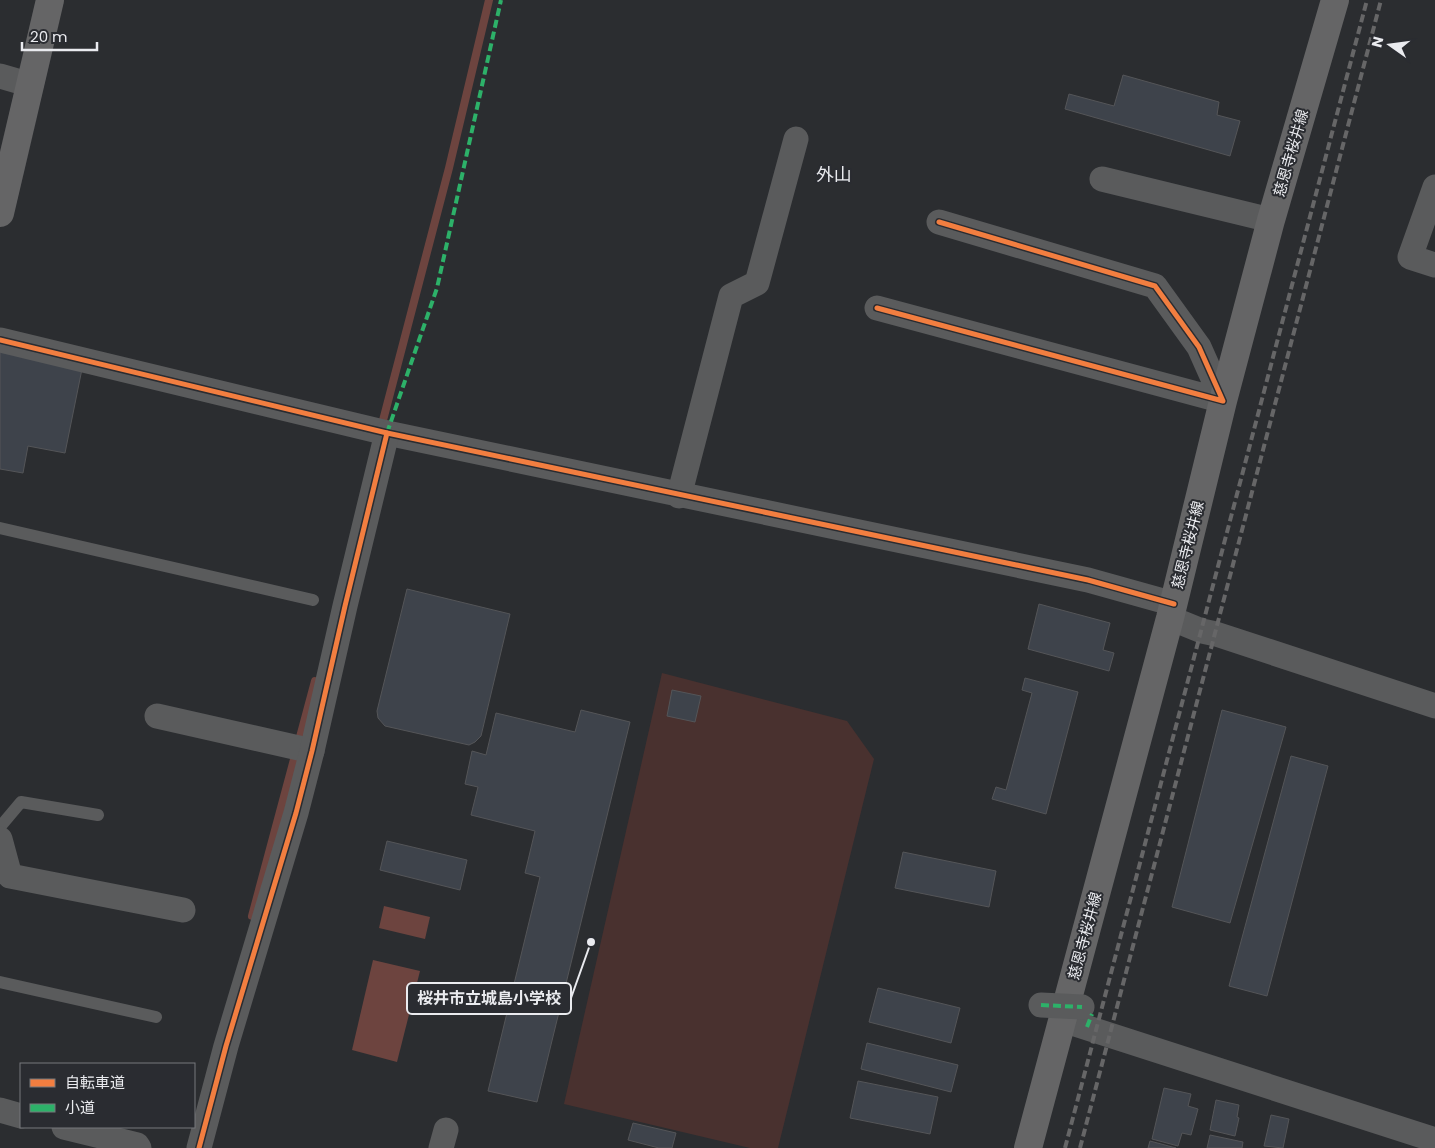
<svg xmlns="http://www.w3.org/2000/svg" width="1435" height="1148" viewBox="0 0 1435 1148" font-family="Poppins,'Noto Sans JP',sans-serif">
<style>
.green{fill:#49312f}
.water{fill:#6d443f}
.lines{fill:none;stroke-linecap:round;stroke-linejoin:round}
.stream{stroke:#6d443f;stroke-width:8}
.building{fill:#3e434b;stroke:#545558}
.lane{stroke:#5a5b5c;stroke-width:12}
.street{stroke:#5a5b5c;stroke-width:25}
.secondary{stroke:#656566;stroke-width:28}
.rail{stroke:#666667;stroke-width:4;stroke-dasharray:8 4;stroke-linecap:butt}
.street-bridge{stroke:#5a5b5c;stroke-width:25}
.quiet{stroke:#2db169;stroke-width:4;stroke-dasharray:8 4;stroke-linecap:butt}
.cycleway-casing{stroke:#2a2c31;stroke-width:8}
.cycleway{stroke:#f27e40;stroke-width:5}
.labels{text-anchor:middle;stroke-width:4;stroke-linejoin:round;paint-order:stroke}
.street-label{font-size:15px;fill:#eaebef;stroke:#2a2c31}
.quarter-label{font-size:18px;fill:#eaebef;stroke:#2a2c31}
.leader{fill:none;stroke:#eaebef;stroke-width:2}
.callout-dot{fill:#eaebef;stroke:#2a2c31;stroke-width:2}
.callout{fill:#2a2c31;stroke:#eaebef;stroke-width:2}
.callout-label{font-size:16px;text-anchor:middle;font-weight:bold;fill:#eaebef}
</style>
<rect width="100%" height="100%" fill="#2b2d30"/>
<path class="green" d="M662 673 847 721 874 759 778 1148H750L564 1104Z"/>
<g class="water">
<path d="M384 906 430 917 425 939 379 928Z"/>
<path d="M373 960 420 971 397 1062 352 1050Z"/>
</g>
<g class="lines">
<g class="stream">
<path d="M381 428 449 168 489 0"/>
<path d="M252 916 315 681"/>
</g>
</g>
<g class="building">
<path d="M1123 75 1219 102 1217 115 1240 121 1230 156 1065 109 1069 94 1114 106Z"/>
<path d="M0 348 83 364 65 453 28 446 23 473 0 469Z"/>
<path d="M407 589 510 614 481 736 475 742 469 745 385 726 378 718 377 711Z"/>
<path d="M1039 604 1110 623 1103 650 1114 653 1109 671 1028 649Z"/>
<path d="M1025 678 1078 692 1046 814 992 799 996 787 1006 790 1032 693 1022 690Z"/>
<path d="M672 690 701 696 695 722 667 716Z"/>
<path d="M581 710 630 722 537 1102 488 1091 540 877 525 873 535 831 471 815 478 787 465 784 472 751 486 755 496 713 575 732Z"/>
<path d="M1222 710 1286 727 1230 923 1172 907Z"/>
<path d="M1291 756 1328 766 1267 996 1229 986Z"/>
<path d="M387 841 467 860 460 890 380 870Z"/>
<path d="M903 852 996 871 989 907 895 888Z"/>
<path d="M878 988 960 1008 951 1043 869 1022Z"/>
<path d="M867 1043 958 1065 951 1092 861 1069Z"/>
<path d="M858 1081 938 1097 930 1134 850 1118Z"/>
<path d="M1164 1088 1191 1094 1188 1106 1198 1109 1191 1135 1182 1133 1178 1146 1152 1139Z"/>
<path d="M1216 1100 1239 1105 1237 1117 1239 1118 1235 1136 1210 1130Z"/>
<path d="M1271 1115 1289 1119 1283 1148 1264 1146Z"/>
<path d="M633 1123 676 1133 672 1148H659L628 1140Z"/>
<path d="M1210 1135 1243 1142 1242 1148H1207Z"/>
<path d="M1150 1141 1176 1148H1148Z"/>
</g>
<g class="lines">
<g class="lane">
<path d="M0 528 313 600"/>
<path d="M0 827 21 802 98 815"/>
<path d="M0 982 156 1017"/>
</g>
<g class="street">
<path d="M0 76 31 85"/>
<path d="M1102 179 1271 220"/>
<path d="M1435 187 1410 257 1435 265"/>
<path d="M877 308 1223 401 1199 347 1155 286 939 222"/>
<path d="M0 340 387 433 1088 580 1174 604"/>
<path d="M679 496 731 296 757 283 796 139"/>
<path d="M1170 618 1202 631 1216 634 1435 706"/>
<path d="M157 716 312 751"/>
<path d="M0 839 10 876 183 910"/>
<path d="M1063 1020 1435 1140"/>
<path d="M0 1110 21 1116"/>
<path d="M64 1127 137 1145 139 1148"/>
<path d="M199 1148 226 1046 296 813 312 751 345 606 387 433"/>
<path d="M441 1148 446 1130"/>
</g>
<g class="secondary">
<path d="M0 213 50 0"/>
<path d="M1028 1148 1170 618 1223 401 1271 220 1335 0"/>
</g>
<g class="rail">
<path d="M1065 1148 1367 0"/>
<path d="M1080 1148 1381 0"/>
</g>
<path class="street-bridge" d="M1041 1005 1082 1007"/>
<g class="quiet">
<path d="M387 433 437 288 501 0"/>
<path d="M1041 1005 1082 1007"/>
<path d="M1087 1027 1092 1014"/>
</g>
<g class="cycleway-casing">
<g id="cycleway">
<path d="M877 308 1223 401 1199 347 1155 286 939 222"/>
<path d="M0 340 387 433 1088 580 1174 604"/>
<path d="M199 1148 226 1046 296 813 312 751 345 606 387 433"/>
</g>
</g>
<use href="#cycleway" class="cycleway"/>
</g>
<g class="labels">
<g class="street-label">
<text transform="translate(1291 153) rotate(-74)" y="5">慈恩寺桜井線</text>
<text transform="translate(1188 545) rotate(-76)" y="5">慈恩寺桜井線</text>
<text transform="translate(1085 936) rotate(-75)" y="5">慈恩寺桜井線</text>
</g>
<g class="quarter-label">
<text x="834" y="181">外山</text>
</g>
</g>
<path class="leader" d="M591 942L571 998"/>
<circle class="callout-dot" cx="591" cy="942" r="5"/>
<rect class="callout" x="407" y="983" width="164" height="31" rx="5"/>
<g class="callout-label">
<text x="489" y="1004">桜井市立城島小学校</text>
</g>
<rect x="20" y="1063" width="175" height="65" fill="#2a2c31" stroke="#77787d"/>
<rect x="30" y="1079" width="25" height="8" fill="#f27e40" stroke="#77787d"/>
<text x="65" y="1088" font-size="15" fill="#eaebef">自転車道</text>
<rect x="30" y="1104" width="25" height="8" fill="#2db169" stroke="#77787d"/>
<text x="65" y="1113" font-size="15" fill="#eaebef">小道</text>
<g transform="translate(1390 45) rotate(284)" stroke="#2a2c31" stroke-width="4" paint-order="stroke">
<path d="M0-4L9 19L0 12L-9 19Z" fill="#eaebef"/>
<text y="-8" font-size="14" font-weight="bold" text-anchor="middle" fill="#eaebef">N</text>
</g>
<path d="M22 42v8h75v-8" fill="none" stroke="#eaebef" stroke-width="2.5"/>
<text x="30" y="42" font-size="15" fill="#eaebef" stroke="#2a2c31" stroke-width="4" paint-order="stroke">20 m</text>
</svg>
